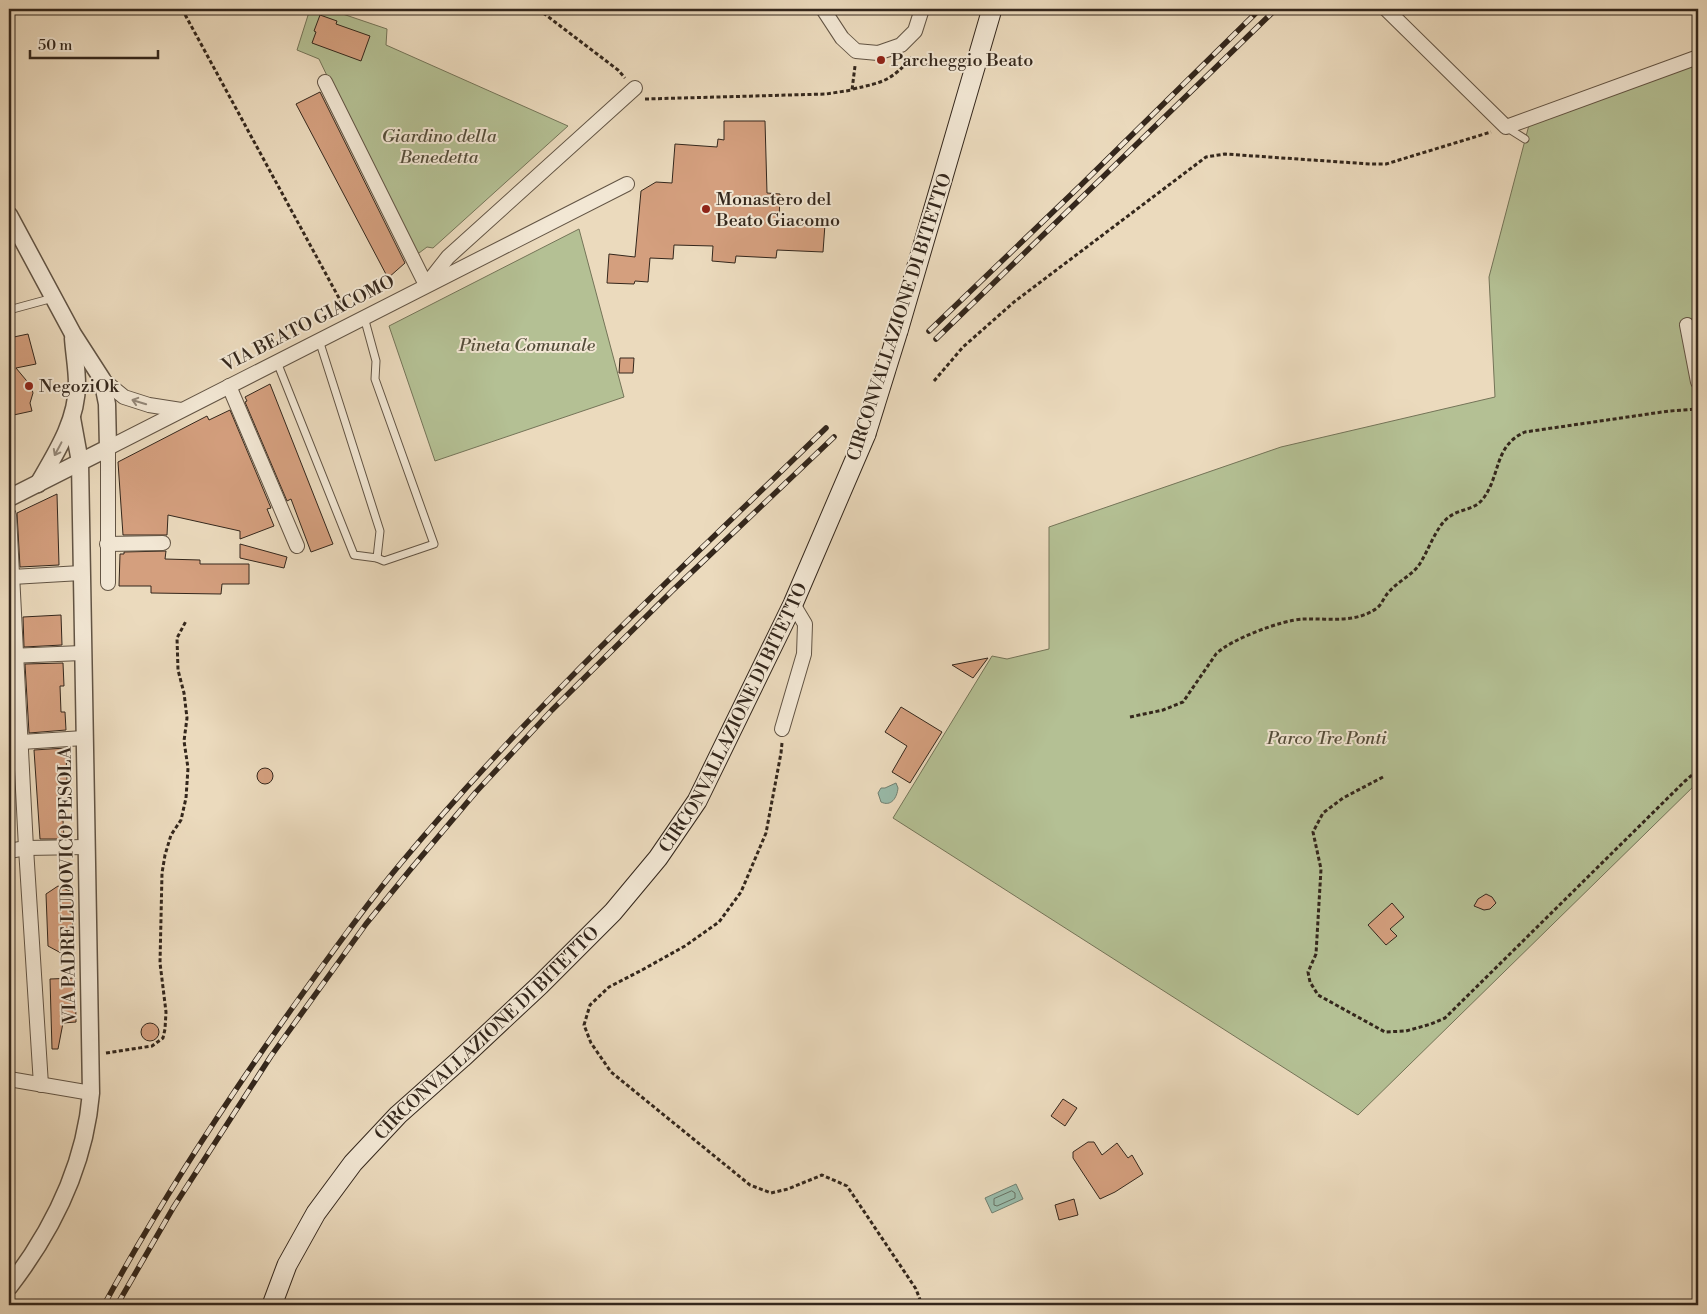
<svg xmlns="http://www.w3.org/2000/svg" width="1707" height="1314" viewBox="0 0 1707 1314" font-family="'Libre Bodoni',serif">
<style>
.green{fill:#b4c094;stroke:#747458}
.water{fill:#9ba;stroke:#718071}
.lines{fill:none;stroke-linecap:round;stroke-linejoin:round}
.shore{stroke:#667163;stroke-width:1}
.building{fill:#d49f7e;stroke:#34271c}
.service-casing{stroke:#625444;stroke-width:9}
.minor-casing{stroke:#625444;stroke-width:16}
.tertiary-casing{stroke:#625444;stroke-width:19}
.secondary-casing{stroke:#34271c;stroke-width:21}
.path{stroke:#34271c;stroke-width:3;stroke-dasharray:4 2.5;stroke-linecap:butt}
.service{stroke:#f2e7d4;stroke-width:7}
.minor{stroke:#f2e7d4;stroke-width:14}
.tertiary{stroke:#f2e7d4;stroke-width:16}
.secondary{stroke:#f2e7d4;stroke-width:19}
.rail-casing{stroke:#34271c;stroke-width:5.5}
.rail{stroke:#f2e7d4;stroke-width:4;stroke-dasharray:11;stroke-linecap:butt}
.secondary-bridge-casing{stroke:#34271c;stroke-width:21;stroke-linecap:butt}
.secondary-bridge{stroke:#f2e7d4;stroke-width:19}
.oneway{stroke:#938778}
.poi-dot{fill:#8f2418;stroke:#f2e7d4;stroke-width:2}
.labels{text-anchor:middle;stroke-width:4;stroke-linejoin:round;paint-order:stroke}
.poi-label{font-size:18px;fill:#34271c;stroke:#f2e7d4;text-anchor:start}
.park-label{font-size:18px;font-style:italic;fill:#544d3a;stroke:#f2e7d4}
.street-label{font-size:18px;fill:#34271c;stroke:#f2e7d4}
</style>
<rect width="100%" height="100%" fill="#ebdabd"/>
<filter id="stains"><feTurbulence type="fractalNoise" baseFrequency=".004" numOctaves="4"/><feColorMatrix values="0 0 0 0 .2 0 0 0 0 .09 0 0 0 0 .02 0 0 0 .5 -.17"/></filter>
<radialGradient id="worn" r=".72"><stop offset=".6" stop-color="#630" stop-opacity="0"/><stop offset="1" stop-color="#630" stop-opacity=".3"/></radialGradient>
<g class="green">
<path d="M310 9H328L387 29 386 45 568 126 433 248 427 247 419 253 411 251 319 59 297 50Z"/>
<path d="M1698 64V782L1358 1115 893 818 992 656 1007 659 1049 649V527L1281 447 1495 397 1489 277 1529 125Z"/>
<path d="M579 229 624 397 435 461 389 326Z"/>
</g>
<g class="water">
<path d="M896 783 898 788C897 798 891 807 881 802L878 793 881 788H885Z"/>
<path d="M1016 1184 1023 1199 992 1213 985 1198Z"/>
</g>
<g class="lines">
<path class="shore" d="M1012 1191 1015 1193V1198L997 1206 994 1205V1199Z"/>
</g>
<g class="building">
<path d="M320 15 337 21 336 24 370 36 361 61 312 43 316 32 314 31Z"/>
<path d="M320 92 405 263 388 278 296 104Z"/>
<path d="M724 121H765L767 193 780 194 779 222 825 224 823 252 777 250 776 258 736 256 735 263 712 261 713 246 674 245 673 259 650 258 648 282 635 281 634 284 607 283 609 254 635 257 641 191 656 182 672 183 675 144 717 147 718 139 724 140Z"/>
<path d="M28 334 36 364 16 368 31 386 33 393 30 403 32 411 9 416V338Z"/>
<path d="M620 358H634L633 373H619Z"/>
<path d="M270 384 333 544 311 552 291 499 287 501 245 402 247 401 245 397Z"/>
<path d="M230 410 271 508 267 509 274 526 240 539V531L168 515 167 535H123L118 462 207 416 209 420Z"/>
<path d="M57 494 59 565 20 567 17 513Z"/>
<path d="M240 544 287 557 284 568 240 558Z"/>
<path d="M166 551 165 559 200 560V564H249V584H222L221 594 151 593V586H119L120 554H124V552Z"/>
<path d="M61 615 62 645 24 647 23 617Z"/>
<path d="M988 658 973 678 952 665Z"/>
<path d="M63 663 64 686H60L61 712H65L66 730 29 733 25 664Z"/>
<path d="M901 707 942 732 910 783 892 772 907 746 885 732Z"/>
<path d="M66 748 67 784H61L64 839H40L34 750Z"/>
<circle cx="265" cy="776" r="8"/>
<path d="M58 886 72 892 73 944 61 953 48 946 46 894Z"/>
<path d="M1486 894 1492 897 1496 903 1490 909 1484 910 1474 906 1478 899Z"/>
<path d="M1392 903 1404 917 1390 929 1397 936 1386 945 1368 925Z"/>
<path d="M75 978 76 1022 63 1023 58 1049H52L50 979Z"/>
<circle cx="150" cy="1032" r="9"/>
<path d="M1063 1099 1077 1108 1065 1126 1051 1116Z"/>
<path d="M1088 1142H1094L1102 1155 1117 1143 1128 1158 1132 1155 1143 1174 1115 1192 1100 1199 1073 1158V1152Z"/>
<path d="M1074 1199 1078 1215 1059 1220 1055 1205Z"/>
</g>
<g class="lines">
<g class="service-casing">
<g id="service">
<path d="M1506 127 1525 139"/>
<path d="M9 310 53 298"/>
<path d="M364 317 376 361 375 379 434 544 384 561 377 558"/>
<path d="M277 362 354 555 377 558 380 531 319 340"/>
</g>
</g>
<g class="minor-casing">
<g id="minor">
<path d="M823 9 842 38 856 51 878 53 901 45 915 31 922 9"/>
<path d="M1386 9 1506 127 1698 57"/>
<path d="M325 82 426 285 448 257 635 88"/>
<path d="M1687 325 1698 382"/>
<path d="M102 379 124 397 149 405 181 410"/>
<path d="M229 386 297 546"/>
<path d="M9 515 26 848 41 1085"/>
<path d="M107 544 163 543"/>
<path d="M12 577 81 573"/>
<path d="M108 583V448L627 184"/>
<path d="M9 656 82 653"/>
<path d="M782 729 804 654 805 624 793 604"/>
<path d="M21 742 84 738"/>
<path d="M9 851 26 848 86 847"/>
<path d="M9 1079 91 1093"/>
</g>
</g>
<g class="tertiary-casing">
<g id="tertiary">
<path d="M9 215 73 334 102 379 107 404 108 448 9 498"/>
<path d="M38 484C56 453 77 421 77 384 77 369 74 353 73 338"/>
<path d="M9 1287C53 1230 85 1165 91 1093L80 462 72 418"/>
</g>
</g>
<g class="secondary-casing">
<g id="secondary">
<path d="M898 331 992 9"/>
<path id="s1" d="M272 1305 287 1265 316 1213 353 1163 398 1115 462 1058 540 985 613 912 658 858 697 801 793 604 866 434"/>
</g>
</g>
<g class="path">
<path d="M182 9 346 311"/>
<path d="M538 9 618 70 625 78"/>
<path d="M853 89C884 82 891 81 913 56"/>
<path d="M645 99 826 94 852 90 855 66"/>
<path d="M934 381 963 347 1014 302 1206 157 1225 154 1370 164H1386L1491 132"/>
<path d="M1130 717 1163 710 1183 702 1216 654C1231 639 1282 620 1303 619 1328 618 1355 624 1377 608 1382 604 1384 597 1388 593 1397 582 1411 576 1419 565 1428 552 1436 526 1449 517 1459 509 1474 510 1482 500 1501 477 1493 446 1525 432L1669 411 1698 409"/>
<path d="M782 743 781 753 766 833 741 892 719 922 685 946 642 970 609 987 590 1005 584 1025 591 1043 611 1072 750 1185 771 1193 788 1189 822 1175 847 1186 916 1289 922 1305"/>
<path d="M1383 777 1343 798 1323 813 1313 832 1321 869 1316 954 1308 972 1310 982 1318 995 1385 1032 1406 1031 1431 1024 1445 1018 1685 781 1698 770"/>
<path d="M106 1053 152 1046 163 1038 165 1029 166 1012 160 963 162 873 165 855 171 835 181 820 186 798 188 768 184 741 187 718 184 693 178 670 177 638 186 621"/>
</g>
<use href="#service" class="service"/>
<use href="#minor" class="minor"/>
<use href="#tertiary" class="tertiary"/>
<use href="#secondary" class="secondary"/>
<g class="rail-casing">
<g id="rail">
<path d="M929 331 1081 185 1260 9"/>
<path d="M936 339 1276 9"/>
<path d="M104 1305C162 1199 228 1098 298 1000 331 954 364 907 401 863 531 707 681 569 826 428"/>
<path d="M117 1305 173 1208 271 1056 366 924 410 870 476 792 552 710 672 591 834 437"/>
</g>
</g>
<use href="#rail" class="rail"/>
<g class="secondary-bridge-casing">
<path id="secondary-bridge" d="M866 434 898 331"/>
</g>
<use href="#secondary-bridge" class="secondary-bridge"/>
</g>
<defs><path id="oneway-shaft" d="M-6 0H5M1.5-3L5.5 0L1.5 3" fill="none" stroke-width="1.6" stroke-linecap="round" stroke-linejoin="round" transform="scale(1.25)"/></defs>
<g class="oneway">
<use href="#oneway-shaft" transform="translate(139 402) rotate(-163)"/>
<use href="#oneway-shaft" transform="translate(58 449) rotate(118)"/>
</g>
<g class="poi-dot">
<circle cx="881" cy="60" r="5"/>
<circle cx="706" cy="209" r="5"/>
<circle cx="29" cy="386" r="5"/>
</g>
<g class="labels">
<g class="poi-label">
<text x="891" y="66">Parcheggio Beato</text>
<text x="716" y="205">Monastero del<tspan x="716" dy="21">Beato Giacomo</tspan></text>
<text x="39" y="392">NegoziOk</text>
</g>
<g class="park-label">
<text x="439" y="142">Giardino della<tspan x="439" dy="21">Benedetta</tspan></text>
<text x="527" y="351">Pineta Comunale</text>
<text x="1327" y="744">Parco Tre Ponti</text>
</g>
<g class="street-label">
<text transform="translate(899 317) rotate(-72)" y="6">CIRCONVALLAZIONE DI BITETTO</text>
<text transform="translate(308 323) rotate(-27)" y="6">VIA BEATO GIACOMO</text>
<text dy="6" stroke="none"><textPath href="#s1" startOffset="756">CIRCONVALLAZIONE DI BITETTO</textPath></text>
<text transform="translate(67 885) rotate(-91)" y="6">VIA PADRE LUDOVICO PESOLA</text>
<text dy="6" stroke="none"><textPath href="#s1" startOffset="351">CIRCONVALLAZIONE DI BITETTO</textPath></text>
</g>
</g>
<rect width="1707" height="1314" fill="none" stroke="#ebdabd" stroke-width="30"/>
<rect x="10" y="10" width="1687" height="1294" fill="none" stroke="#34271c" stroke-width="2.5"/>
<rect x="15" y="15" width="1677" height="1284" fill="none" stroke="#34271c"/>
<path d="M30 50v8h128v-8" fill="none" stroke="#34271c" stroke-width="2.5"/>
<text x="38" y="50" font-size="15" fill="#34271c" stroke="#f2e7d4" stroke-width="4" paint-order="stroke">50 m</text>
<rect width="100%" height="100%" filter="url(#stains)"/>
<rect width="100%" height="100%" fill="url(#worn)"/>
</svg>
